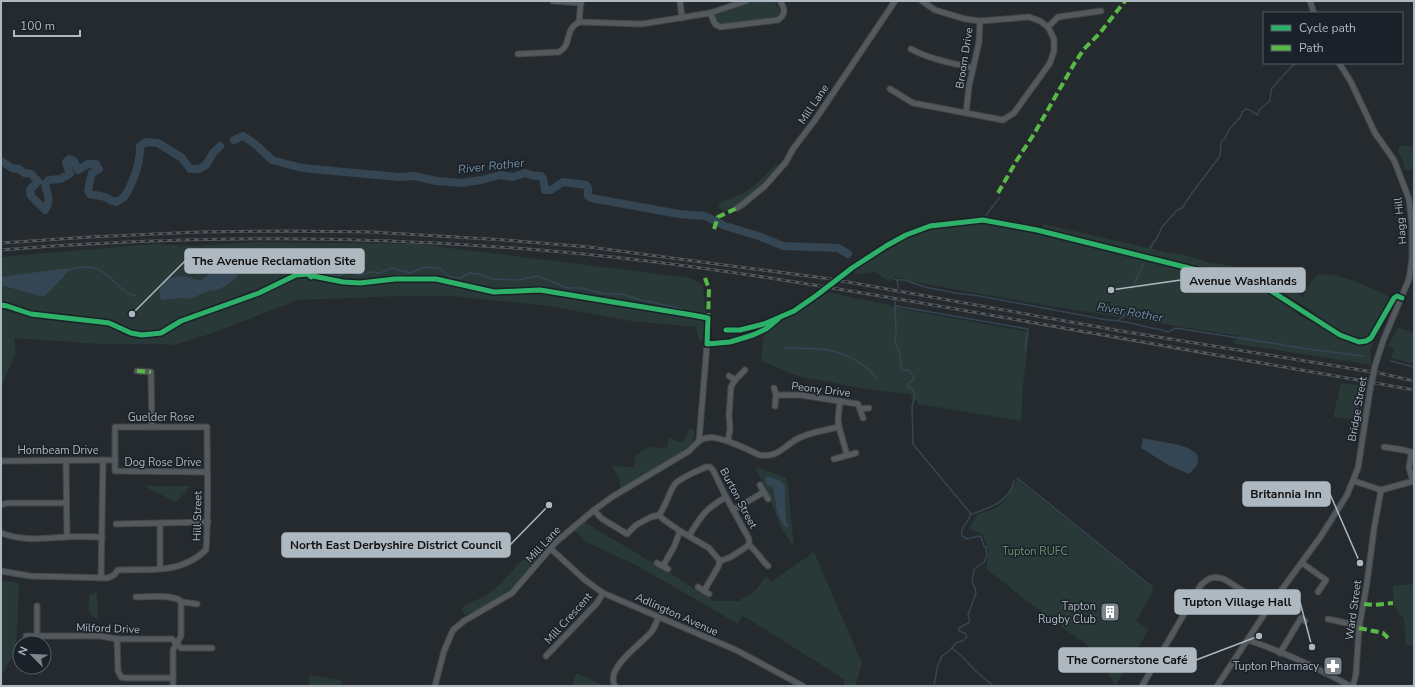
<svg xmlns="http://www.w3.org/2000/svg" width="1415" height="687" viewBox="0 0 1415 687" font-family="'Nunito Sans',sans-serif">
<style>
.green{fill:#283937;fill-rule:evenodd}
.water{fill:#344654}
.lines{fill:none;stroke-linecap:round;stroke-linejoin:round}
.stream{stroke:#344654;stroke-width:1.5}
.river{stroke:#344654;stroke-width:8}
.minor-casing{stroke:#424649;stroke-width:7}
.minor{stroke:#54595d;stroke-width:5}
.rail-casing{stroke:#54585b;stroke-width:3}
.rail{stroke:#1a2128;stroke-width:1.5;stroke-dasharray:4.5;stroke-linecap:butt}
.minor-bridge-casing{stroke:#424649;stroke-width:7;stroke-linecap:butt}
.minor-bridge{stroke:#54595d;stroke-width:5}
.quiet{stroke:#58b947;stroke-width:4;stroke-dasharray:8 4;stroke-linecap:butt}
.cycleway-casing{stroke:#1a2128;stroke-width:8}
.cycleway{stroke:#2db169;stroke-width:5}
.labels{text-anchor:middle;stroke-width:3;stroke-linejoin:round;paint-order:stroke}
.street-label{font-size:11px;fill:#aeb8c0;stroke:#1a2128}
.park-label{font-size:11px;fill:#709473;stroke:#1a2128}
.poi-label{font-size:11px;fill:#aeb8c0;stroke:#1a2128;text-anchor:end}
.water-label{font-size:12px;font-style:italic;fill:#718ca1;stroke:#1a2128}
.leader{fill:none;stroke:#aeb8c0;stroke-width:1.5}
.callout-dot{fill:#aeb8c0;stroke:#1a2128;stroke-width:1.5}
.callout{fill:#aeb8c0;stroke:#aeb8c0;stroke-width:1.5}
.callout-label{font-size:12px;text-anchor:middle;font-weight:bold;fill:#111}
</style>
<rect width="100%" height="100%" fill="#252a2e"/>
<g class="green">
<path d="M750 1H774L780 11 779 16 774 19 724 24 719 23 714 18 715 15 718 13Z"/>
<path d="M1399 146H1414V163L1411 170 1408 171 1405 170 1403 161 1398 152Z"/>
<path d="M776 164 780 167 762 186 740 205 724 211 718 207 722 201C745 197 761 180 776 164Z"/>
<path d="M983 223 1042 233 1043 224 1170 253 1185 255 1207 262 1231 266 1292 290 1303 297C1306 291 1310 280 1317 276 1331 268 1377 291 1391 298L1395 292 1398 293 1370 349 1371 365 1232 343 1239 336 1026 302 925 284 894 277 890 282 875 272 855 274 853 270 880 250 885 251 890 248 892 244 921 232 949 226ZM1262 282 1279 290 1325 320 1322 326 1297 315 1299 310 1272 293 1260 288Z"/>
<path d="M257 242 417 244 691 278 703 285 706 317 705 341H699L696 327 631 321 549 306 451 296H401L298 300 213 333 175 345 164 344H98L14 338 16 353 1 387V257L153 244 193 246Z"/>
<path d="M829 292C853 298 879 302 903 309L1029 332 1023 386 1021 421 918 404V401L911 398V394L872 390 802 377 789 373 761 360 764 332Z"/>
<path d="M1398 327 1414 333V364L1391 358 1394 348 1388 346Z"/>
<path d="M1341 383 1366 386 1362 420 1333 417Z"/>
<path d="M690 428 694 431 695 436 689 446 670 459 620 490V481L612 466 634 467 636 455 648 447 658 448 667 447 669 438 682 443Z"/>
<path d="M755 467 785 477 787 479 794 547 781 528 770 499ZM785 486 786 521 789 527 777 513 773 487Z"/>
<path d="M1017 480 1154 590 1136 621 1149 629 1115 686 1102 659 1096 651 1057 624 986 569 989 551 983 535 969 528 977 515C983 512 990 511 995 508 1007 502 1011 491 1017 480Z"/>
<path d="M144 486H191L176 502Z"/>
<path d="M584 522 673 575 713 601H739L756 590 766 576 771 582 814 552 862 663 856 684 857 686H844V679L742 615 738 624 636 565 586 542 574 530Z"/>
<path d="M555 538 515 585 494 602 465 615 461 609C471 599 478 601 488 594 501 585 510 572 522 561 531 552 543 544 555 538Z"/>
<path d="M1 580 19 583 16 651 1 676Z"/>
<path d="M1414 584V646L1406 645 1404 618C1392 608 1393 600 1393 586Z"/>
<path d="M97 592 98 618H95L89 612V595Z"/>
<path d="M577 673 604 686H571Z"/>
<path d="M309 675 340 680 342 686H309Z"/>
</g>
<g class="water">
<path d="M227 264 233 268 237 277 225 286 217 290 208 291 190 299 182 298 161 300 159 291 163 283 169 278 184 276 196 280H202L216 267Z"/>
<path d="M67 268 68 272 45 296H40L1 285V277Z"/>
<path d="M1143 438C1160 443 1222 445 1189 474L1170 466 1141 448Z"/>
<path d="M767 476 781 481 785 486 786 521 789 527H785L777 513 773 487 766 484 765 478Z"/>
</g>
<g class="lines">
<g class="stream">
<path d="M986 215 1000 197"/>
<path d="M1150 248 1158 236 1162 227 1177 210 1182 208 1192 193 1220 156 1221 142 1225 138 1228 131 1241 116 1242 112 1246 109 1250 110 1257 115 1260 109 1270 101 1271 90 1273 87 1292 66 1297 63"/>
<path d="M68 270C93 263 99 267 118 285 124 290 127 294 135 296"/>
<path d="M237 274 249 269 265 272 274 271 284 265 295 262 322 274 338 276 349 271 360 275 371 272 380 273 392 268 410 273 424 267 439 268 450 277 460 278 470 273 479 274 492 279 518 280 538 276 567 288H581L605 294H623L641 300 682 309"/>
<path d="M894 279 897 280H905L925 287 955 293 980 296 1107 320C1118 319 1128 323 1139 325 1150 328 1157 328 1168 332L1176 328 1315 350 1363 356"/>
<path d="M897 280 898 288"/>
<path d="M1131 291 1144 263"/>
<path d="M895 301 896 335 895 343 900 353 901 363 900 368 903 370 910 371 914 378 913 381 908 383 907 386 911 388 915 394 912 407 913 444 971 514C969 522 959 528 962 536L967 539 979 536 981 537 984 546 986 547 987 555 984 562 974 569 972 582 975 588 976 593 968 615 970 622 959 628V631L965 633 967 637 964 640 956 643 948 652 941 657C941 663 937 664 937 669 936 674 935 680 934 686"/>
<path d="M896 306 1028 329 1025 350"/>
<path d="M1119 320 1128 312"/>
<path d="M785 348C814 349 835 346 860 363 867 368 872 372 877 380"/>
<path d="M1391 361 1414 367"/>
<path d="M1017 478 1152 587"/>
<path d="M972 514C989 508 1010 502 1014 481"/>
<path d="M952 648C962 655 969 665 978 673 983 677 988 681 993 686"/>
</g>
<g class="river">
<path d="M234 140 243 136 255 144 272 160 302 168 399 177 414 176 436 181 462 183 481 180 500 175 513 177 525 173 534 176H541L543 178 545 190H551L563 182 586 185 588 188V196L591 198 679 214 705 216 725 226 759 236 783 246 838 248 848 254"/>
<path d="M1 161 12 168 19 169 24 173 31 174 38 181 30 190 31 196 45 210C52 198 47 196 45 184L49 180 60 179 70 174 66 162 69 159 74 161 78 170 88 164H96L99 169 92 173 88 190 90 194C95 196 102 195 107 198 110 200 111 201 116 202 119 200 122 199 124 197 133 184 141 161 140 146L146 142 158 143 182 158 190 169H199L206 165 213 153 220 146"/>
</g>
<g class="minor-casing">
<g id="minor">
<path d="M553 1 581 3"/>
<path d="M680 1 682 18"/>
<path d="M922 1 935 10 965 19 980 21 979 42 969 86 966 113"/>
<path d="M1310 1 1314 13"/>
<path d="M710 13 715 24 720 27 778 20C786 14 785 9 780 1"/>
<path d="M579 22 642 24 710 13 746 1"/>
<path d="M579 22 581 1"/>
<path d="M1048 27 1058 17 1101 11"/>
<path d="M911 49C929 59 952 63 973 68"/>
<path d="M518 54 559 52C573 44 563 31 579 22"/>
<path d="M1339 63 1351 82 1375 133 1394 160 1409 199 1412 226V258L1409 279 1383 341 1375 366"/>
<path d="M890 89 913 103 1003 120 1014 113 1050 63 1054 51V39L1048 27 1040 21 1029 17 980 21"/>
<path d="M737 208 743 204 765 186 786 162 793 149 815 120 895 1"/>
<path d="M137 371 151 372 152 427"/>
<path d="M729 376 735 380"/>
<path d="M774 388 776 395 775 406"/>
<path d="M776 395H800L858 404 863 418"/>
<path d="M840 401 838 419 839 427 847 455"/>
<path d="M860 409 869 408"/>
<path d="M699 441 707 344"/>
<path d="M728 441 730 429 729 415 731 387 735 380 745 370"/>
<path d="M1384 447 1404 450 1411 452V455L1409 468 1413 481"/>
<path d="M834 459 856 453"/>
<path d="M66 460 67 536"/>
<path d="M1 461 115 460"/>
<path d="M1354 481 1381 490 1414 481"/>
<path d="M760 485 768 499"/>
<path d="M1 505 7 503H66"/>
<path d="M594 510 601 518 627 534 636 525 651 517 659 515C666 506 669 492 675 484 681 477 698 471 706 467H710L713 470 726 497 749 539V545C757 551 761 560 768 566"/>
<path d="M733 510 764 492"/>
<path d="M659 515 663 519 680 531 709 548 720 561 718 567 704 591"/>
<path d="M160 523V569"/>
<path d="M116 524 208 522"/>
<path d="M1 533C26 542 42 538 67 537 78 536 90 537 102 537"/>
<path d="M689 536C701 516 705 509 726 497"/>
<path d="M551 549 585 580 603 593 736 650 803 686"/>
<path d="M720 561 731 557 749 545"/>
<path d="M657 563 668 569"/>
<path d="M1302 563 1326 580 1318 592"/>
<path d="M663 566 674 547 680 531"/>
<path d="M1 571 30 576 108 578 114 575 118 570C143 569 171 573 194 559 198 557 202 553 206 550 209 509 207 468 207 427H115V471L207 472"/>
<path d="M101 578 103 460"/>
<path d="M698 587 709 594"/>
<path d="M136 597C147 597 172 594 181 601V636L173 650V686"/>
<path d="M182 602 197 604"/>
<path d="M1328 619 1360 626"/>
<path d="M26 636H100L117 639H172L181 648H212"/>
<path d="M37 636V606"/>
<path d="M117 639 118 671 121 677 125 678H173"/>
<path d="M1248 640C1283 652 1318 668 1350 686"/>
<path d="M1280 653 1301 618 1305 621"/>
<path d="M546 656 597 603 603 593"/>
<path d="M435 686 444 651 453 630 464 621 512 593 556 542 594 510 612 497 689 451C694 446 699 439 706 438 718 435 748 449 759 455 779 458 783 446 799 438 811 432 826 430 839 427"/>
<path d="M615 686C604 668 643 643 652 631 655 627 656 622 659 617"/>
<path d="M1142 686 1201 585C1209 577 1214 576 1224 579L1269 607"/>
<path d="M1217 686 1269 607 1321 536 1347 495 1358 468 1370 390"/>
<path d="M1353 686 1356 674 1359 628 1367 583 1374 529 1381 490"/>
</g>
</g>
<use href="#minor" class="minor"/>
<g class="rail-casing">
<g id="rail">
<path d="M1 243 90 237 198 232 286 231 372 232 505 240 589 247 831 279 1121 331 1379 373 1414 381"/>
<path d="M1 250C192 234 382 235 573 253 701 265 829 287 956 309 1108 335 1261 363 1414 390"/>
</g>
</g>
<use href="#rail" class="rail"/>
<g class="minor-bridge-casing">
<path id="minor-bridge" d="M1370 390 1375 366"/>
</g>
<use href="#minor-bridge" class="minor-bridge"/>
<g class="quiet">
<path d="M998 193 1017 160 1034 134 1074 64 1084 49 1099 34 1125 1"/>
<path d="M714 229 718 217 737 208"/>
<path d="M705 278 709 289 708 321"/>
<path d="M137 371 151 372"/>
<path d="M1364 604 1374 605 1393 603"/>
<path d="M1359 628 1383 633 1388 638"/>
</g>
<g class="cycleway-casing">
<g id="cycleway">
<path d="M1 305 7 306 31 314 101 322 109 323 131 333 142 335 161 333 181 321 259 293 296 275 308 274 311 277 313 276 343 282 360 283 395 279H436L494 292 540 290 692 315 708 318 707 344 730 342 753 335 766 329 778 319"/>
<path d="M726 330H740L764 324 794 311 817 295 852 268 886 246 906 235 930 226 983 220 1037 230 1265 287 1340 335 1359 342 1366 341 1371 338 1394 298 1397 296 1402 298"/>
</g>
</g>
<use href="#cycleway" class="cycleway"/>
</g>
<defs>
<g id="building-square" transform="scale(1)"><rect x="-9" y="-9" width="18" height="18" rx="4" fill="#7e868d" stroke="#1a2128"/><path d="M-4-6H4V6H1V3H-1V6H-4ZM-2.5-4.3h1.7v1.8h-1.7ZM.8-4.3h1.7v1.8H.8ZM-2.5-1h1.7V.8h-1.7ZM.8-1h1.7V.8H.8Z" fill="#fff"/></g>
<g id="pharmacy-square" transform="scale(1)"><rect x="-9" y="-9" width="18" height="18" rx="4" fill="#7e868d" stroke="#1a2128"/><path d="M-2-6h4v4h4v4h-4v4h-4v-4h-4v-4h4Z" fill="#fff"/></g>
</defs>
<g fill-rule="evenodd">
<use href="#building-square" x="1110" y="612"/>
<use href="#pharmacy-square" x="1333" y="666"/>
</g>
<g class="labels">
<g class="street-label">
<text transform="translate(964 58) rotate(-81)" y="4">Broom Drive</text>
<text transform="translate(813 104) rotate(-56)" y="4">Mill Lane</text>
<text transform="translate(1400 221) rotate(-96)" y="4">Hagg Hill</text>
<text transform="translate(821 389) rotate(7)" y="4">Peony Drive</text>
<text transform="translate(1357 409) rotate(-80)" y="4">Bridge Street</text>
<text x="161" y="421">Guelder Rose</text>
<text x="58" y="454">Hornbeam Drive</text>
<text x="163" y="466">Dog Rose Drive</text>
<text transform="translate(739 498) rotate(62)" y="4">Burton Street</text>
<text transform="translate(197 516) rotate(-89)" y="4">Hill Street</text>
<text transform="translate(543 544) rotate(-47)" y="4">Mill Lane</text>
<text transform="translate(1353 610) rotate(-82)" y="4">Ward Street</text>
<text transform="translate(677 614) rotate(24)" y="4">Adlington Avenue</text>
<text transform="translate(568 618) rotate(-48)" y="4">Mill Crescent</text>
<text transform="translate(108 628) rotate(2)" y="4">Milford Drive</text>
</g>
<g class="park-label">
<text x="1035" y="555">Tupton RUFC</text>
</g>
<g class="poi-label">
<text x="1096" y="610">Tapton<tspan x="1096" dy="13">Rugby Club</tspan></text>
<text x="1319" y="670">Tupton Pharmacy</text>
</g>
<g class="water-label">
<text transform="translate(491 166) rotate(-6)" y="4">River Rother</text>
<text transform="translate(1130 312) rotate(10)" y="4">River Rother</text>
</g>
</g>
<path class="leader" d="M132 314L185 261M1111 290L1181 280M1360 563L1330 494M549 505L510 545M1312 647L1300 602M1259 636L1196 660"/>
<g class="callout-dot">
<circle cx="132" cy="314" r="4"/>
<circle cx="1111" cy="290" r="4"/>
<circle cx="1360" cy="563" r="4"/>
<circle cx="549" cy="505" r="4"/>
<circle cx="1312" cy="647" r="4"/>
<circle cx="1259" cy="636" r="4"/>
</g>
<g class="callout">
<rect x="185" y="249" width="179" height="24" rx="4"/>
<rect x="1181" y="268" width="124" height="24" rx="4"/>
<rect x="1243" y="482" width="87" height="24" rx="4"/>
<rect x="282" y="533" width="228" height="24" rx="4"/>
<rect x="1175" y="590" width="125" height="24" rx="4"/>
<rect x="1059" y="648" width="137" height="24" rx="4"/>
</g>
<g class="callout-label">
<text x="274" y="265">The Avenue Reclamation Site</text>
<text x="1243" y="285">Avenue Washlands</text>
<text x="1286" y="498">Britannia Inn</text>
<text x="396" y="549">North East Derbyshire District Council</text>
<text x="1237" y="606">Tupton Village Hall</text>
<text x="1127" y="664">The Cornerstone Café</text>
</g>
<rect width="1415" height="687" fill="none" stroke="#aeb8c0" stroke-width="4"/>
<rect x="1263" y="12" width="140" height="52" fill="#1a2128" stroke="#555d65"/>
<rect x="1271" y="25" width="20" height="6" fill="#2db169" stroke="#555d65"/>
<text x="1299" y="32" font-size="12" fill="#aeb8c0">Cycle path</text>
<rect x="1271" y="45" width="20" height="6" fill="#58b947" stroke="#555d65"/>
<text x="1299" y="52" font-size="12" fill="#aeb8c0">Path</text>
<g transform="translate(32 655) rotate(294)"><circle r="19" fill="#1a2128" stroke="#555d65"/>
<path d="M0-3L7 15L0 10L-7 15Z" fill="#7e868d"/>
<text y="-6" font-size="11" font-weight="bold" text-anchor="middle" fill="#aeb8c0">N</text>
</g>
<path d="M14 30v6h66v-6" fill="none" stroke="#aeb8c0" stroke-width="2"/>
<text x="20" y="30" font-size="12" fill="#aeb8c0" stroke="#1a2128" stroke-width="3" paint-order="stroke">100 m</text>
</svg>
